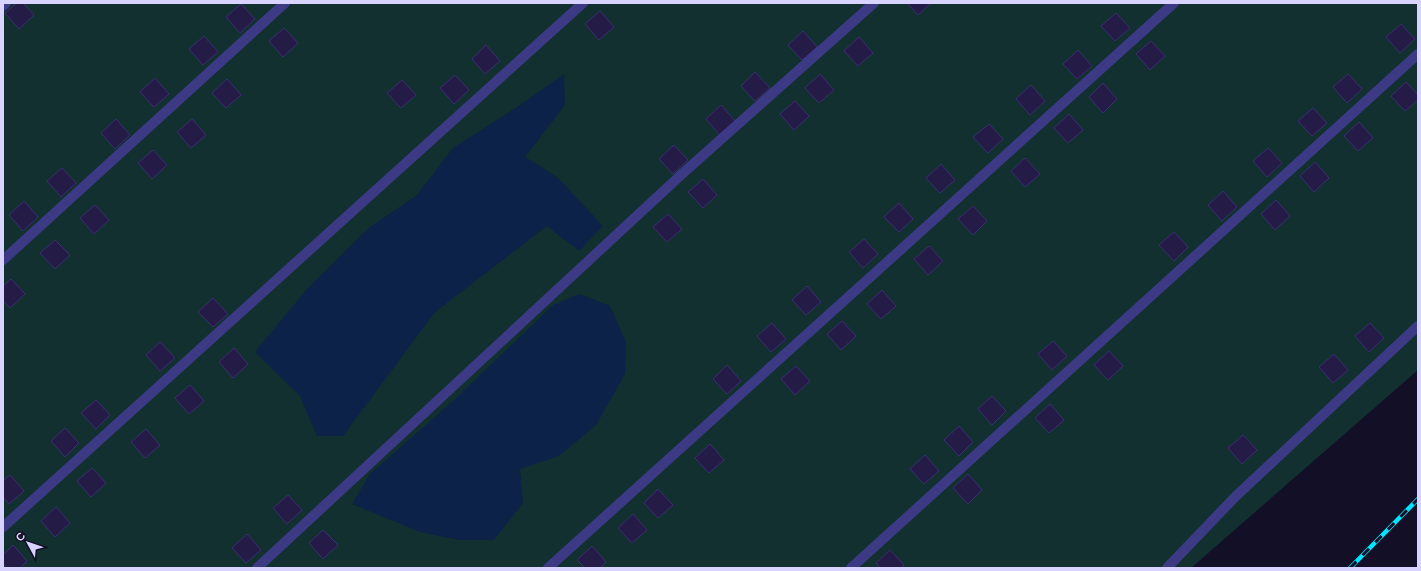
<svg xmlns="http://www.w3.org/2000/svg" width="1421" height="571" viewBox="0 0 1421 571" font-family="'DM Sans',sans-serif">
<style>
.green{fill:#12302f}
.water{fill:#0c2248}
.building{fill:#241b47;stroke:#3b2d73}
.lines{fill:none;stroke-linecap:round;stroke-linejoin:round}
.service{stroke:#3d3a85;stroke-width:10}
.rail-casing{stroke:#00e5ff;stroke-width:4.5}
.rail{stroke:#130f26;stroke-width:3;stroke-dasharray:9;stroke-linecap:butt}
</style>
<rect width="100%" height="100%" fill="#130f26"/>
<path class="green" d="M3 3H1418V370L1191 568H3Z"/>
<g class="water">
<path d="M564 74 565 105 525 157 557 177 603 226 579 251 547 226 435 312 343 436H317L300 396 255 352 307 289 370 227 416 196 453 148 520 105Z"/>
<path d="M580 294 610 306 626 342 625 374 596 425 559 456 520 469 523 503 494 540H459L420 532 352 504 370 474 453 401 553 305Z"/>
</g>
<g class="building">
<path d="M17 3H23L34 15 19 29 5 13Z"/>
<path d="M907 3H931L918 15Z"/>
<path d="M241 4 255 19 240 33 226 17Z"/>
<path d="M600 11 614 27 599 40 585 24Z"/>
<path d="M1116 13 1130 28 1115 41 1101 26Z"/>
<path d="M1401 24 1415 39 1400 53 1386 37Z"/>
<path d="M284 28 298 43 283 57 269 41Z"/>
<path d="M803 31 817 47 802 60 788 45Z"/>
<path d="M204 36 218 52 203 65 189 49Z"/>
<path d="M859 37 873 53 858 66 844 51Z"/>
<path d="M1151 41 1165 56 1150 70 1136 54Z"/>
<path d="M486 45 500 61 485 74 472 59Z"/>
<path d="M1078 50 1092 66 1077 79 1063 64Z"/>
<path d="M755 72 770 88 755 101 741 86Z"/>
<path d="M820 74 834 90 819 103 805 88Z"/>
<path d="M1348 74 1362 89 1347 103 1333 87Z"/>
<path d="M455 75 469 90 454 104 440 88Z"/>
<path d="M155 78 169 94 154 107 140 92Z"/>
<path d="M227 79 241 95 226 108 212 93Z"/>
<path d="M402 80 416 95 401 108 387 93Z"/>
<path d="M1406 82 1418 95V100L1405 111 1391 96Z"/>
<path d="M1103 83 1117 99 1103 113 1089 97Z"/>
<path d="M1031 85 1045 101 1030 115 1016 99Z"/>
<path d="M795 101 809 116 794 130 780 114Z"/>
<path d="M721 105 735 121 720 135 706 119Z"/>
<path d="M1313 108 1327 123 1312 136 1298 121Z"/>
<path d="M1069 114 1083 130 1068 143 1054 128Z"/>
<path d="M116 119 130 135 115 149 101 133Z"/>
<path d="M192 119 206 135 191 148 177 132Z"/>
<path d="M1359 122 1373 138 1358 151 1344 136Z"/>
<path d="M989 124 1003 139 988 153 973 137Z"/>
<path d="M674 145 688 160 673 174 659 159Z"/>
<path d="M1268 148 1282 163 1267 177 1253 161Z"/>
<path d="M153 150 167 165 152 179 138 163Z"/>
<path d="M1025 158 1040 174 1025 187 1011 171Z"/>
<path d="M1315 162 1329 178 1314 192 1300 176Z"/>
<path d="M941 164 955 180 940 193 926 178Z"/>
<path d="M62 168 76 183 61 197 47 181Z"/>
<path d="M703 179 717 195 703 208 688 192Z"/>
<path d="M1223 191 1237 207 1222 221 1208 205Z"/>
<path d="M1276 200 1290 216 1275 230 1261 214Z"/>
<path d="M24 201 38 217 23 231 9 215Z"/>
<path d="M899 203 913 219 899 232 884 217Z"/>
<path d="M95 205 109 220 94 234 80 218Z"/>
<path d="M973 206 987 221 973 235 958 219Z"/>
<path d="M668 214 682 229 667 242 653 227Z"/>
<path d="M1174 232 1188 247 1174 261 1159 245Z"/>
<path d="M864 239 878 254 863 268 849 252Z"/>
<path d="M55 240 70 255 55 269 40 253Z"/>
<path d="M929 246 943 261 928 275 914 259Z"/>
<path d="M11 279 25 294 10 308 3 300V286Z"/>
<path d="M807 286 821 302 806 315 792 300Z"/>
<path d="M882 290 896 306 881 319 867 304Z"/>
<path d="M213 298 228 314 213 327 198 312Z"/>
<path d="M842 321 856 336 841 350 827 334Z"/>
<path d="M772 323 786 339 771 352 757 336Z"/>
<path d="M1370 323 1384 338 1369 352 1355 336Z"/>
<path d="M1053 341 1067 356 1052 370 1038 354Z"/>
<path d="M160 342 175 358 160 371 146 355Z"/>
<path d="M234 348 248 364 233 378 219 362Z"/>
<path d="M1109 351 1123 366 1108 380 1094 365Z"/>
<path d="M1334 354 1348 370 1333 383 1319 367Z"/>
<path d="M727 365 741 381 727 394 713 379Z"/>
<path d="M796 366 810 381 795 395 781 379Z"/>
<path d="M190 385 204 401 189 414 175 398Z"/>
<path d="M992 396 1006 411 992 425 978 409Z"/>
<path d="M96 400 110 415 96 429 81 413Z"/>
<path d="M1050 404 1064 420 1049 433 1035 418Z"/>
<path d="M959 426 973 442 959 456 944 440Z"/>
<path d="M65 428 79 443 65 457 51 441Z"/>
<path d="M146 429 160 445 145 458 131 442Z"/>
<path d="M1243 435 1257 450 1242 464 1228 448Z"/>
<path d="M710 444 724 460 709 473 695 458Z"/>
<path d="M925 455 939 471 924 484 910 469Z"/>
<path d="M92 468 106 483 91 497 77 481Z"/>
<path d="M968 474 982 490 968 504 953 488Z"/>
<path d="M10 475 24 491 9 504 3 497V481Z"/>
<path d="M658 489 673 505 658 518 644 503Z"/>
<path d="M288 495 302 510 287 524 273 508Z"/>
<path d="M56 507 70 523 55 537 41 521Z"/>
<path d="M633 514 647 530 632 543 618 528Z"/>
<path d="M323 530 338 545 323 559 309 543Z"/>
<path d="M247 534 261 550 246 563 232 548Z"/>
<path d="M13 545 27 561 20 568H7L3 564V555Z"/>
<path d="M592 546 606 562 600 568H585L577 560Z"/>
<path d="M890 550 904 565 901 568H880L876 563Z"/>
</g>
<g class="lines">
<g class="service">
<path d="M3 6 6 3"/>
<path d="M3 260 285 3"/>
<path d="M3 527 583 3"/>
<path d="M257 568 682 174 874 3"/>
<path d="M548 568 1174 3"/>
<path d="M851 568 1418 54"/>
<path d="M1167 568 1235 497 1418 326"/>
</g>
<g class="rail-casing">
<path id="rail" d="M1350 568 1418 499"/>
</g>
<use href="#rail" class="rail"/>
</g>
<rect width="1421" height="571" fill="none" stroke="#d9d4ff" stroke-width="8"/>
<g transform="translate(28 543) rotate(310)" stroke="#130f26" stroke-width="3" paint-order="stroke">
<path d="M0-3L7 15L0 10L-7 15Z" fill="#d9d4ff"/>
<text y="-6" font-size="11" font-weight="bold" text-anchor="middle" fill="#d9d4ff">С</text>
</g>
</svg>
